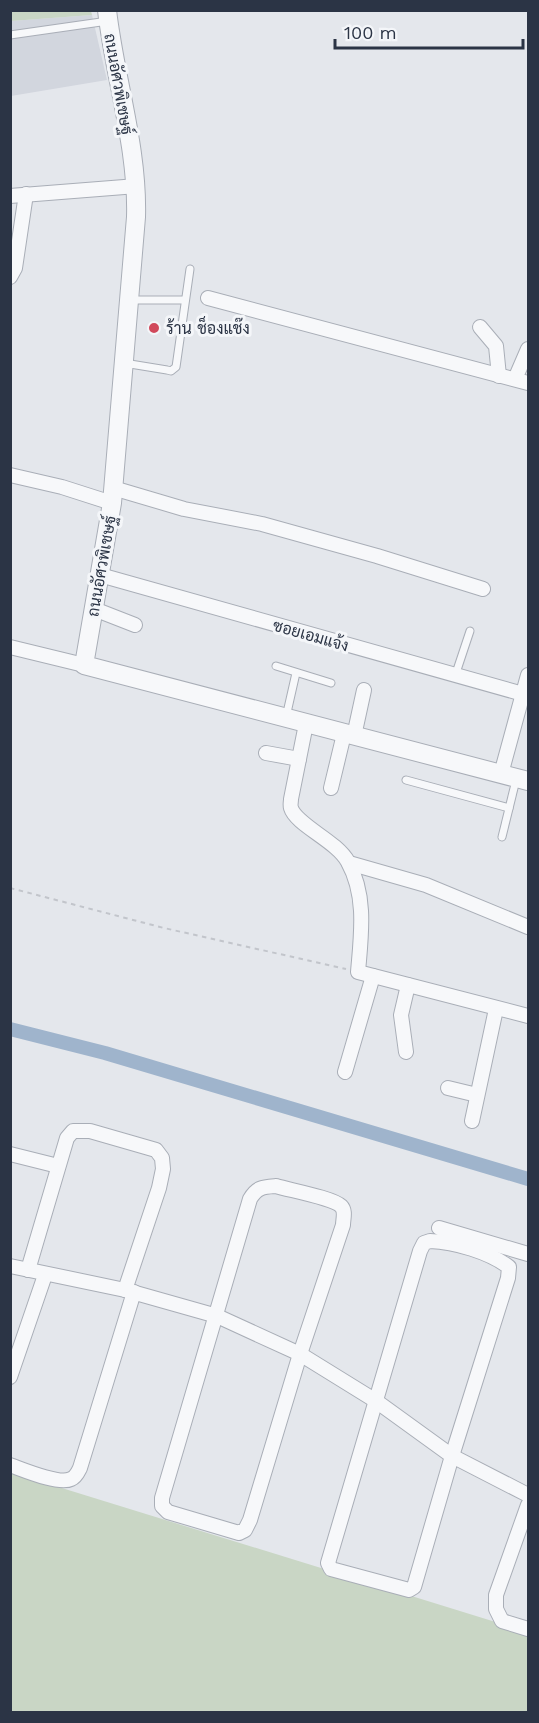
<svg xmlns="http://www.w3.org/2000/svg" width="539" height="1723" viewBox="0 0 539 1723" font-family="'Work Sans',Sarabun,sans-serif">
<style>
.built{fill:#d2d6de}
.green{fill:#c9d6c5}
.lines{fill:none;stroke-linecap:round;stroke-linejoin:round}
.canal{stroke:#9fb4cc;stroke-width:14}
.service-casing{stroke:#a9aeb7;stroke-width:9}
.minor-casing{stroke:#a9aeb7;stroke-width:16}
.tertiary-casing{stroke:#a9aeb7;stroke-width:20}
.path{stroke:#c2c5cb;stroke-width:2;stroke-dasharray:4.5 4.5;stroke-linecap:butt}
.service{stroke:#f7f8fa;stroke-width:7}
.minor{stroke:#f7f8fa;stroke-width:14}
.tertiary{stroke:#f7f8fa;stroke-width:18}
.poi-dot{fill:#d1495b;stroke:#f4f6f9;stroke-width:2}
.labels{text-anchor:middle;stroke-width:6;stroke-linejoin:round;paint-order:stroke}
.street-label{font-size:16px;fill:#2b3445;stroke:#f4f6f9}
.poi-label{font-size:16px;fill:#2b3445;stroke:#f4f6f9;text-anchor:start}
</style>
<rect width="100%" height="100%" fill="#e4e7ec"/>
<path class="built" d="M92 15 107 80 11 96V21Z"/>
<g class="green">
<path d="M11 10 91 11 92 15 11 21Z"/>
<path d="M10 1472 528 1632V1712H11Z"/>
</g>
<g class="lines">
<path class="canal" d="M10 1029 105 1053 528 1179"/>
<g class="service-casing">
<g id="service">
<path d="M10 35 108 21"/>
<path d="M130 300H185"/>
<path d="M124 363 167 370 171 371 176 367 190 269"/>
<path d="M276 666 331 683"/>
<path d="M455 676 470 631"/>
<path d="M286 717 296 673"/>
<path d="M406 780 509 808"/>
<path d="M502 837 516 780"/>
</g>
</g>
<g class="minor-casing">
<g id="minor">
<path d="M10 196 137 186"/>
<path d="M10 277 15 268 26 194"/>
<path d="M208 298 528 383"/>
<path d="M480 327 496 346 499 376"/>
<path d="M515 379 528 349"/>
<path d="M10 475 62 487 112 503"/>
<path d="M113 488 184 509 262 524 377 556 483 589"/>
<path d="M100 575 523 694"/>
<path d="M94 609 135 625"/>
<path d="M10 647 84 665"/>
<path d="M306 724 291 799C291 802 290 805 291 808 296 825 337 841 348 862 367 896 361 936 358 972L528 1016"/>
<path d="M354 736 364 690"/>
<path d="M266 753 299 759"/>
<path d="M501 774 528 675"/>
<path d="M331 788 344 734"/>
<path d="M349 863 426 885 528 927"/>
<path d="M406 1052 401 1015 408 985"/>
<path d="M345 1072 373 976"/>
<path d="M448 1088 477 1095"/>
<path d="M472 1121 496 1009"/>
<path d="M10 1154 58 1166"/>
<path d="M276 1186C289 1190 333 1198 341 1206 346 1211 343 1219 343 1225L300 1354 250 1520 245 1530 239 1533 168 1512 162 1506V1498L250 1199C257 1187 263 1187 276 1186Z"/>
<path d="M439 1228 528 1254"/>
<path d="M430 1241C455 1242 489 1252 509 1267L508 1278 452 1456 414 1587 409 1590 331 1569 328 1563 420 1251 424 1243Z"/>
<path d="M10 1266 125 1290 217 1316 300 1354 376 1401 452 1456 528 1495"/>
<path d="M28 1270 67 1138 73 1131H90L156 1150 162 1158 163 1169 159 1188 125 1290"/>
<path d="M10 1377 45 1275"/>
<path d="M10 1465C24 1470 59 1485 71 1479 76 1477 78 1472 80 1468L134 1292"/>
<path d="M528 1505 496 1595V1609L502 1621 528 1629"/>
</g>
</g>
<g class="tertiary-casing">
<path id="tertiary" d="M107 10C115 80 138 147 136 217L112 503 84 665 528 781"/>
</g>
<path class="path" d="M10 888 164 928 346 969"/>
<use href="#service" class="service"/>
<use href="#minor" class="minor"/>
<use href="#tertiary" class="tertiary"/>
</g>
<circle class="poi-dot" cx="154" cy="328" r="6"/>
<g class="labels">
<g class="street-label">
<text transform="translate(119 84) rotate(80)" y="6">ถนนอัศวพิเชษฐ์</text>
<text transform="translate(101 566) rotate(-80)" y="6">ถนนอัศวพิเชษฐ์</text>
<text transform="translate(311 635) rotate(16)" y="6">ซอยเอมแจ้ง</text>
</g>
<g class="poi-label">
<text x="166" y="334">ร้าน ช็องแช๊ง</text>
</g>
</g>
<rect width="539" height="1723" fill="none" stroke="#2b3445" stroke-width="24"/>
<path d="M335 39v9h188v-9" fill="none" stroke="#2b3445" stroke-width="3"/>
<text x="344" y="39" font-size="18" fill="#2b3445" stroke="#f4f6f9" stroke-width="4.5" paint-order="stroke">100 m</text>
</svg>
